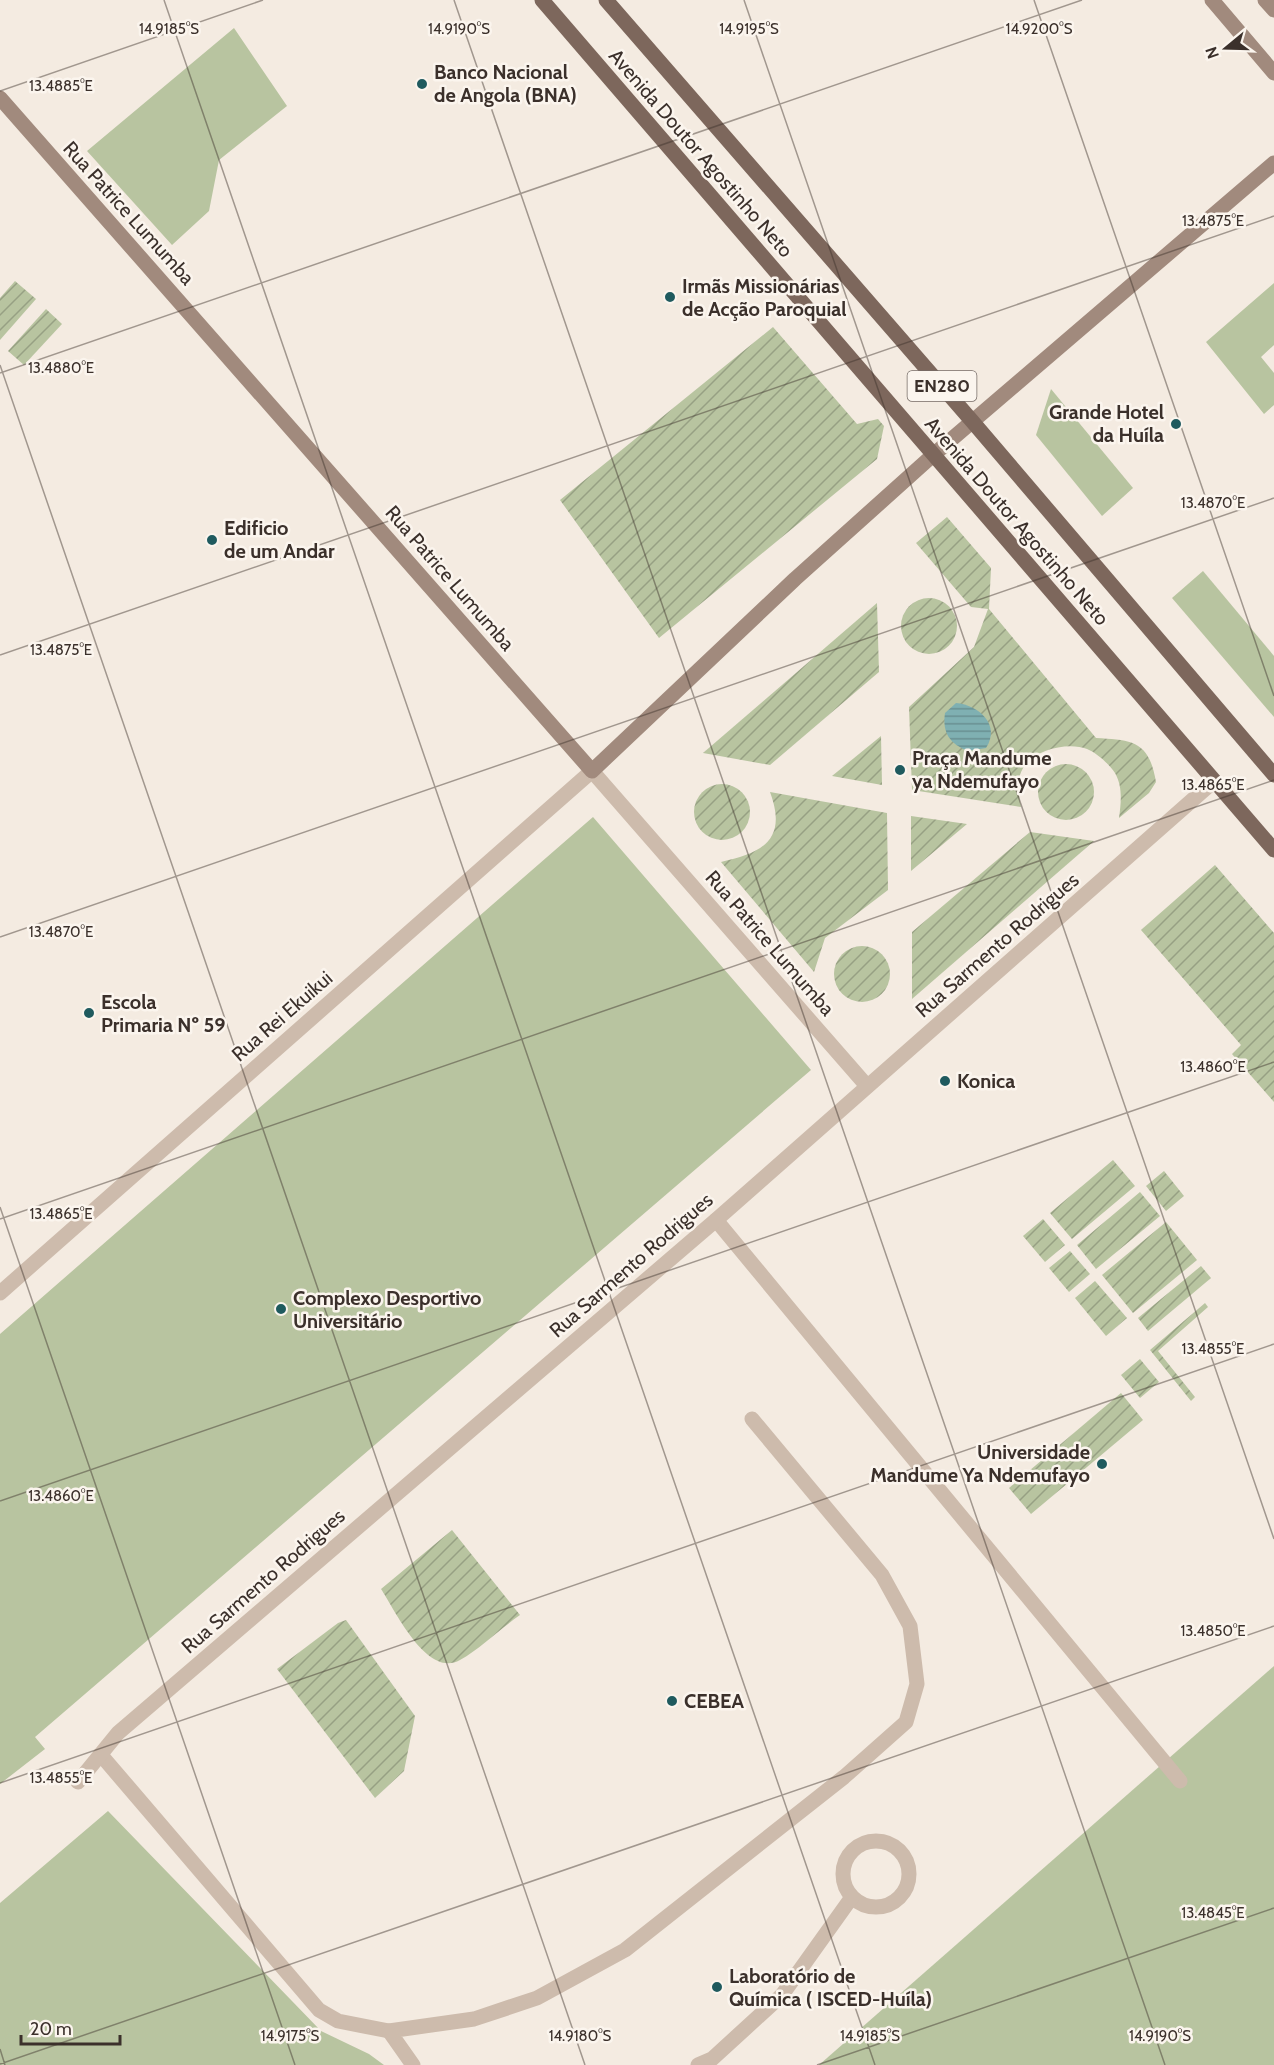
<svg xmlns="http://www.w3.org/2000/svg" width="1274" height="2065" viewBox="0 0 1274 2065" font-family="Cabin,sans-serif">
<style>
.grass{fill:#b8c4a0}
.garden{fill:url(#garden-furrows)}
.water{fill:url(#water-rules)}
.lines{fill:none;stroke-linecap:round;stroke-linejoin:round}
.lane{stroke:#cdbbac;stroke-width:15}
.street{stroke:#cdbbac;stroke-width:15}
.secondary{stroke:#a18a7d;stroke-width:15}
.primary{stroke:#7d675c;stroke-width:15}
.ticks{fill:none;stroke:#3b302b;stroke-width:1.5;stroke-opacity:0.45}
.poi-dot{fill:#1f5a5e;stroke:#fbf5ee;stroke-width:2}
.labels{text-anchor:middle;stroke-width:5;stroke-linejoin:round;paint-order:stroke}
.shield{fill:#fbf5ee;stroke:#756b66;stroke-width:1.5}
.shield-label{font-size:18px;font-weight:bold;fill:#3b302b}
.poi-label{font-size:20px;font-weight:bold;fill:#3b302b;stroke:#fbf5ee;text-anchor:start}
.street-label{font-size:20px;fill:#3b302b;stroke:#fbf5ee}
.ticks-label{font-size:15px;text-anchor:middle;fill:#3b302b;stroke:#fbf5ee;stroke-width:5;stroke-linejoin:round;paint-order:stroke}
</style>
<defs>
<pattern id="garden-furrows" width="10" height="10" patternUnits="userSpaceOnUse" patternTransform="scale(1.5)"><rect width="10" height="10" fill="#b8c4a0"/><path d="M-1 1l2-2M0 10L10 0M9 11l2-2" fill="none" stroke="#97a083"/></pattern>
<pattern id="water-rules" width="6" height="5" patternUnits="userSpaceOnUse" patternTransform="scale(1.5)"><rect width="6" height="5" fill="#7fb0b2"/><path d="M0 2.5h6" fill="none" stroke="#699091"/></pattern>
</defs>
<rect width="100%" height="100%" fill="#f4ebe1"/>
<g class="grass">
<path d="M234 28 287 106 219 160 209 211 172 245 87 151Z"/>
<path d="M1274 283V345L1261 357 1274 373V405L1264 414 1206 342Z"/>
<path d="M1051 389 1133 488 1102 516 1036 435Z"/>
<path d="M1203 571 1274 656V717L1172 598Z"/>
<path d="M593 817 811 1070 35 1737 45 1749 0 1784V1334Z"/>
<path d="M1274 1666V2065H819Z"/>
<path d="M108 1811 321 2031 369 2054 384 2065H0V1903Z"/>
</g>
<g class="garden">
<path d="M15 281 36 299 0 340V298Z"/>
<path d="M46 309 62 324 24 365 8 351Z"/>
<path d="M773 327 857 424 878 419 884 426 877 459 659 638 560 500Z"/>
<path d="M947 517 991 568 989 609 1096 738C1133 740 1149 741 1156 782L1149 793 1119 818C1121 803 1123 787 1115 773 1109 764 1097 753 1087 749 1066 741 1027 751 1020 775 1017 786 1019 797 1021 807L912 790 909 707 974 647 988 609 971 607 916 543Z"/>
<circle cx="929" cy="626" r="28"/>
<path d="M877 603 879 672 770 765 703 753Z"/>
<path d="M881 736 882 785 832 776Z"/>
<circle cx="1066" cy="792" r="28"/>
<circle cx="722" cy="812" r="28"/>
<path d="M770 792 887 813 888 890 825 938 814 972 721 862C762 853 788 840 770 792Z"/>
<path d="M911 816 967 824 911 871Z"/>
<path d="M1030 832 1094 841 912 999V932Z"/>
<path d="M1215 865 1274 933V1102L1232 1054 1241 1045 1141 930Z"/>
<circle cx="862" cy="974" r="28"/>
<path d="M1113 1160 1135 1186 1072 1239 1050 1213Z"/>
<path d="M1164 1171 1184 1196 1166 1211 1146 1186Z"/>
<path d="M1140 1192 1160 1216 1096 1269 1077 1245Z"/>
<path d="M1043 1219 1065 1245 1045 1262 1023 1236Z"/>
<path d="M1166 1222 1197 1260 1133 1313 1102 1275Z"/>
<path d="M1070 1251 1090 1274 1069 1292 1049 1268Z"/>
<path d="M1201 1266 1211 1278 1148 1331 1138 1318Z"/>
<path d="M1095 1281 1127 1318 1106 1336 1075 1298Z"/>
<path d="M1205 1303 1208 1307 1158 1351 1195 1397 1191 1401 1150 1350Z"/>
<path d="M1140 1359 1159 1382 1140 1398 1121 1375Z"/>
<path d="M1121 1393 1143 1420 1031 1514 1009 1488Z"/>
<path d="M452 1530 520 1615C500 1629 481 1648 460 1660 427 1679 395 1610 381 1589Z"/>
<path d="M346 1620 415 1716 404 1771 375 1798 277 1669 338 1623Z"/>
</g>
<path class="water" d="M956 703C979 705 1001 725 986 748L968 751C950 744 942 733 945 713Z"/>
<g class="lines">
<g class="lane">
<path d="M716 1220 1180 1781"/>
<path d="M101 1755 319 2010 338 2021 389 2031"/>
<circle cx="876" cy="1874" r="33"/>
<path d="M413 2065 389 2031 474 2019 537 1998 625 1950 844 1777 906 1722 917 1684 910 1626 882 1575 752 1419"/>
<path d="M698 2065 712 2059 782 1995 852 1897"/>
</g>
<g class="street">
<path d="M0 1293 592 771 867 1086"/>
<path d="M78 1782 118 1733 716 1220 1214 781"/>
</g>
<g class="secondary">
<path d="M1212 0 1274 73"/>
<path d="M1265 0 1274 10"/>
<path d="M0 98 592 771 795 579 932 456 1274 163"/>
</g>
<g class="primary">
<path d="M542 0 1274 850"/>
<path d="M606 0 972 421 1274 775"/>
</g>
</g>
<path class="ticks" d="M164 0 875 2065M454 0 1165 2065M744 0 1274 1539M1034 0 1274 696M0 91 263 0M0 365 585 2065M0 373 1082 0M0 655 1274 216M0 937 1274 498M0 1207 295 2065M0 1219 1274 780M0 1501 1274 1062M0 1783 1274 1344M0 2049 5 2065M0 2064 1274 1626M817 2065 1274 1908"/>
<g class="poi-dot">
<circle cx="422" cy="84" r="6"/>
<circle cx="670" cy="297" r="6"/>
<circle cx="1176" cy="424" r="6"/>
<circle cx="212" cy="540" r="6"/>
<circle cx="900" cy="770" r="6"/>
<circle cx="89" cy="1013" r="6"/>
<circle cx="945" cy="1081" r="6"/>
<circle cx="281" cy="1309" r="6"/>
<circle cx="1102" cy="1464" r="6"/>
<circle cx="672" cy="1701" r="6"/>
<circle cx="717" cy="1987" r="6"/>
</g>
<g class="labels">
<rect class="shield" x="907.5" y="371" width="69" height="30" rx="4.5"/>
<g class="shield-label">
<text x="942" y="392">EN280</text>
</g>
<g class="poi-label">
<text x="434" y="79">Banco Nacional<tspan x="434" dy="23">de Angola (BNA)</tspan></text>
<text x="682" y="293">Irmãs Missionárias<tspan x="682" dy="23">de Acção Paroquial</tspan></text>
<text x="1164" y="419" text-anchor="end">Grande Hotel<tspan x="1164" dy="23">da Huíla</tspan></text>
<text x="224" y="535">Edificio<tspan x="224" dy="23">de um Andar</tspan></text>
<text x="912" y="765">Praça Mandume<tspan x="912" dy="23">ya Ndemufayo</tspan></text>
<text x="101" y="1009">Escola<tspan x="101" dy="23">Primaria Nº 59</tspan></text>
<text x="957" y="1088">Konica</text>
<text x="293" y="1305">Complexo Desportivo<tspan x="293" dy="23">Universitário</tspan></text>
<text x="1090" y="1459" text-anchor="end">Universidade<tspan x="1090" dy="23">Mandume Ya Ndemufayo</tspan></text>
<text x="684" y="1708">CEBEA</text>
<text x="729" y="1983">Laboratório de<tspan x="729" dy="23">Química ( ISCED-Huíla)</tspan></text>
</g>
<g class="street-label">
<text transform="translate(701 153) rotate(49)" y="7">Avenida Doutor Agostinho Neto</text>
<text transform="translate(129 213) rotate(48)" y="7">Rua Patrice Lumumba</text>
<text transform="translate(1017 521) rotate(49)" y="7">Avenida Doutor Agostinho Neto</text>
<text transform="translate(450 578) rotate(49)" y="7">Rua Patrice Lumumba</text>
<text transform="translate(770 943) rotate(49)" y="7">Rua Patrice Lumumba</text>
<text transform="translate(997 945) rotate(-41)" y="7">Rua Sarmento Rodrigues</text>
<text transform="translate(282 1016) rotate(-41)" y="7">Rua Rei Ekuikui</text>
<text transform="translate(631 1265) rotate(-41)" y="7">Rua Sarmento Rodrigues</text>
<text transform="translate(263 1581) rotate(-41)" y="7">Rua Sarmento Rodrigues</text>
</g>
</g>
<g class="ticks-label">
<text x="749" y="34">14.9195°S</text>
<text x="1039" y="34">14.9200°S</text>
<text x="169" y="34">14.9185°S</text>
<text x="459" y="34">14.9190°S</text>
<text x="61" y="91">13.4885°E</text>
<text x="1213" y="226">13.4875°E</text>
<text x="61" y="373">13.4880°E</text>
<text x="1213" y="508">13.4870°E</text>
<text x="61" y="655">13.4875°E</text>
<text x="1213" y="790">13.4865°E</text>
<text x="61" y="937">13.4870°E</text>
<text x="1213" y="1072">13.4860°E</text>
<text x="61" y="1219">13.4865°E</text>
<text x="1213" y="1354">13.4855°E</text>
<text x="61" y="1501">13.4860°E</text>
<text x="1213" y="1636">13.4850°E</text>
<text x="61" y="1783">13.4855°E</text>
<text x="1213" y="1918">13.4845°E</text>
<text x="290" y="2041">14.9175°S</text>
<text x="580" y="2041">14.9180°S</text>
<text x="870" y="2041">14.9185°S</text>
<text x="1160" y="2041">14.9190°S</text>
</g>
<g transform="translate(1226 48) rotate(251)" stroke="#fbf5ee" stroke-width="4.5" paint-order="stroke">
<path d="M0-4.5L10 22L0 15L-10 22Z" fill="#3b302b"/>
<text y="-9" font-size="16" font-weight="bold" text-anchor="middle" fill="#3b302b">N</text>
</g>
<path d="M21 2035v9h99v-9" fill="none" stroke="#3b302b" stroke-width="3"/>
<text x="30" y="2035" font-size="18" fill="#3b302b" stroke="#fbf5ee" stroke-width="4.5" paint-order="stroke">20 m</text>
</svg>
